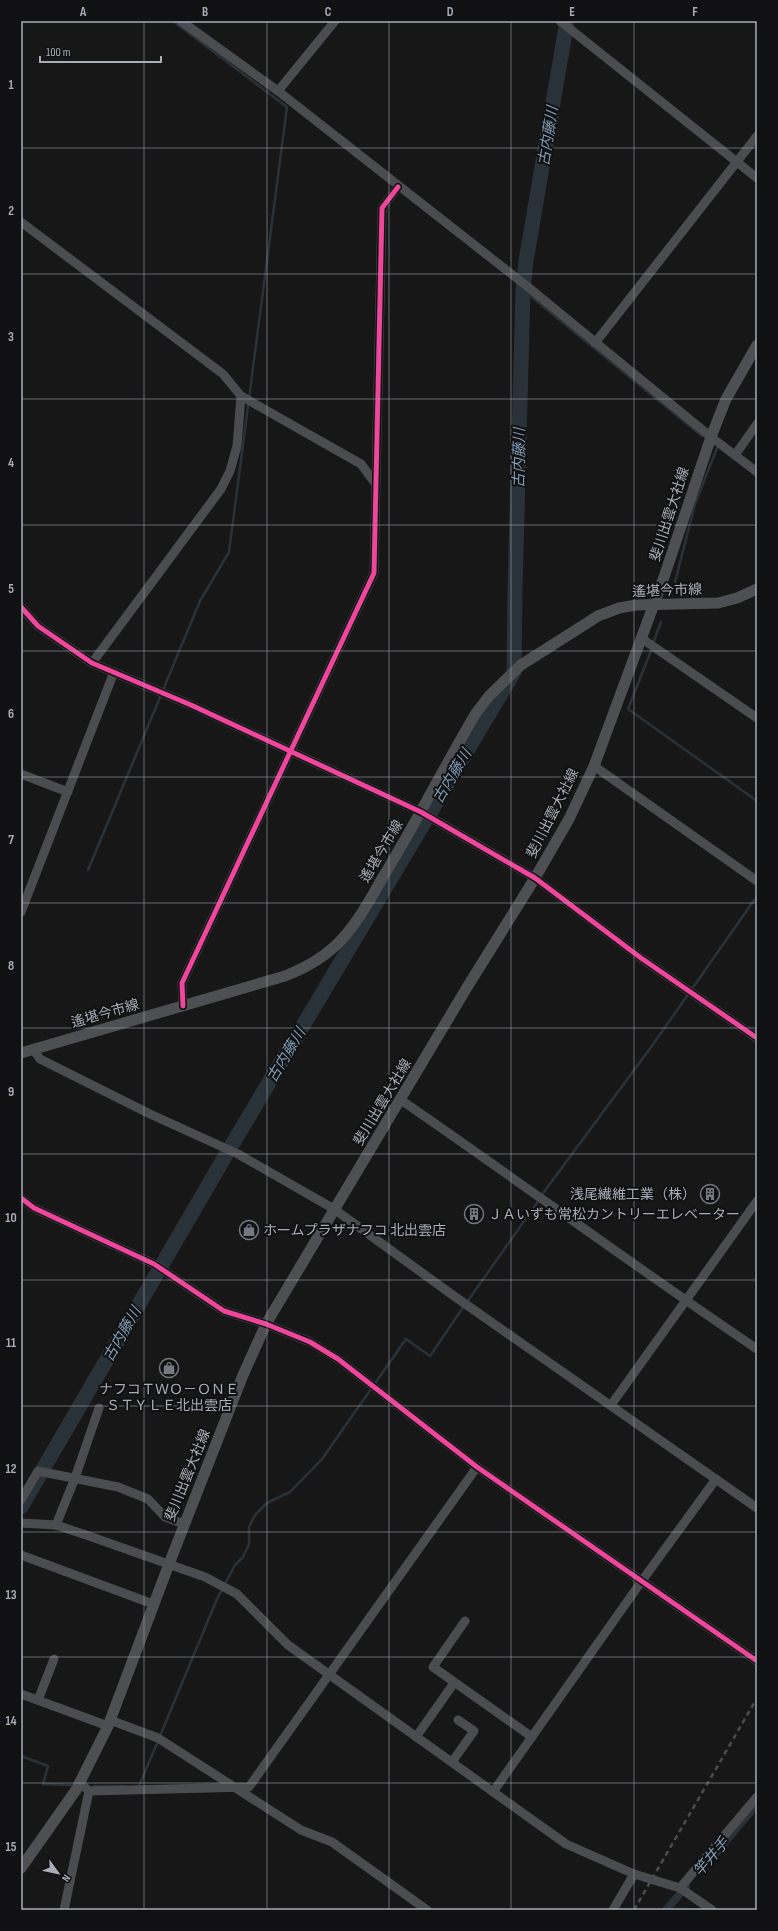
<svg xmlns="http://www.w3.org/2000/svg" width="778" height="1931" viewBox="0 0 778 1931" font-family="'Sofia Sans Condensed','Noto Sans JP',sans-serif">
<style>
.lines{fill:none;stroke-linecap:round;stroke-linejoin:round}
.stream{stroke:#2a3239;stroke-width:2.5}
.canal{stroke:#2a3239;stroke-width:8}
.river{stroke:#2a3239;stroke-width:15}
.minor{stroke:#4b4c50;stroke-width:9}
.major{stroke:#4d4f52;stroke-width:11}
.rail{stroke:#4b4c4f;stroke-width:2.5;stroke-dasharray:5 4;stroke-linecap:butt}
.cycleway-casing{stroke:#111113;stroke-width:8}
.cycleway{stroke:#ed469a;stroke-width:5}
.grid{fill:none;stroke:#a8adb8;stroke-width:1;stroke-opacity:0.55}
.labels{text-anchor:middle;stroke-width:4;stroke-linejoin:round;paint-order:stroke}
.street-label{font-size:14px;fill:#a8adb8;stroke:#111113}
.poi-label{font-size:14px;fill:#a8adb8;stroke:#111113;text-anchor:start}
.water-label{font-size:15px;font-style:italic;fill:#7f9bb3;stroke:#111113}
.neatline{fill:none;stroke:#a8adb8;stroke-width:1.5}
.grid-label{font-size:13px;text-anchor:middle;font-weight:bold;fill:#a8adb8}
</style>
<rect width="100%" height="100%" fill="#171717"/>
<g class="lines">
<g class="stream">
<path d="M523 290 702 436"/>
<path d="M675 582 695 504 717 448"/>
<path d="M653 643 661 622"/>
<path d="M652 648 628 709 757 801"/>
<path d="M163 690 200 601 229 552 287 107 173 21"/>
<path d="M88 870 161 695"/>
<path d="M541 1196 654 1043 757 896"/>
<path d="M467 1302 539 1200"/>
<path d="M160 1736 217 1599 235 1565 243 1557 249 1544V1527L255 1515 267 1503 290 1492 322 1459 406 1339 430 1356 464 1306"/>
<path d="M21 1756 48 1766 43 1784 71 1785"/>
<path d="M94 1786H126"/>
<path d="M137 1786H139L158 1741"/>
</g>
<g class="canal">
<path d="M714 1855 757 1804"/>
<path d="M666 1910 686 1887"/>
</g>
<path class="river" d="M21 1507 227 1153 514 672 515 588 523 290 526 261 567 21"/>
<g class="minor">
<path d="M181 21 278 91 528 287 711 437 757 472"/>
<path d="M560 21 757 178"/>
<path d="M278 91 335 21"/>
<path d="M21 222 223 374 241 396 361 464 375 483"/>
<path d="M595 343 757 136"/>
<path d="M735 455 757 424"/>
<path d="M21 607 38 626 92 663 191 705 421 812 535 878 641 958 757 1038"/>
<path d="M641 638 757 718"/>
<path d="M92 663 221 489 230 471 237 446 241 396"/>
<path d="M594 766 757 881"/>
<path d="M21 774 68 792"/>
<path d="M21 912 114 672"/>
<path d="M183 1006 182 983 374 573 382 208 398 187"/>
<path d="M33 1049 40 1059 150 1114 238 1154 334 1209 454 1296 757 1508"/>
<path d="M401 1100C520 1182 637 1268 757 1349"/>
<path d="M21 1198 34 1208 154 1264 224 1311 266 1324 310 1342 338 1359 477 1467 757 1661"/>
<path d="M611 1405 757 1201"/>
<path d="M21 1500 38 1471 118 1487 148 1499 165 1517 184 1524"/>
<path d="M21 1523 56 1525 89 1536 205 1577 237 1594 288 1645 566 1844 634 1874 680 1888 712 1910"/>
<path d="M56 1525 75 1478 99 1408"/>
<path d="M21 1555 153 1604"/>
<path d="M465 1621 433 1667 532 1737"/>
<path d="M21 1694 108 1726"/>
<path d="M38 1700 54 1659"/>
<path d="M110 1720 158 1738 301 1830 332 1842 427 1910"/>
<path d="M416 1737 454 1683"/>
<path d="M452 1762 474 1731 458 1720"/>
<path d="M80 1783 89 1791 249 1787 477 1467"/>
<path d="M493 1792 641 1582 716 1479"/>
<path d="M680 1888 757 1797"/>
<path d="M64 1910 89 1791"/>
<path d="M613 1910 634 1874"/>
</g>
<g class="major">
<path d="M21 1053 285 976C308 967 327 956 343 938 359 920 371 898 383 877 416 823 444 767 476 713L489 696 521 665 598 616 619 608 636 605 718 603 737 598 757 589"/>
<path d="M21 1868 76 1790 108 1726 169 1564 243 1375 266 1324 466 989 535 878 569 819 594 766 664 577 711 437 726 399 757 345"/>
</g>
<path class="rail" d="M634 1910 757 1698"/>
<g class="cycleway-casing">
<g id="cycleway">
<path d="M21 607 38 626 92 663 191 705 421 812 535 878 641 958 757 1038"/>
<path d="M183 1006 182 983 374 573 382 208 398 187"/>
<path d="M21 1198 34 1208 154 1264 224 1311 266 1324 310 1342 338 1359 477 1467 757 1661"/>
</g>
</g>
<use href="#cycleway" class="cycleway"/>
</g>
<path class="grid" d="M144 21V1910M267 21V1910M389 21V1910M511 21V1910M634 21V1910M21 148H757M21 274H757M21 399H757M21 525H757M21 651H757M21 777H757M21 903H757M21 1028H757M21 1154H757M21 1280H757M21 1406H757M21 1532H757M21 1657H757M21 1783H757"/>
<defs>
<g id="building-ring" transform="scale(1)"><circle r="9.5" fill="#111113" stroke="#757880" stroke-width="1.5"/><path d="M-4-6H4V6H1V3H-1V6H-4ZM-2.5-4.3h1.7v1.8h-1.7ZM.8-4.3h1.7v1.8H.8ZM-2.5-1h1.7V.8h-1.7ZM.8-1h1.7V.8H.8Z" fill="#757880"/></g>
<g id="shop-ring" transform="scale(1)"><circle r="9.5" fill="#111113" stroke="#757880" stroke-width="1.5"/><path d="M-5-2.5h2.3a2.7 3.5 0 0 1 5.4 0H5L5.5 6h-11ZM-1.5-2.5h3a1.5 2.3 0 0 0-3 0Z" fill="#757880"/></g>
</defs>
<g fill-rule="evenodd">
<use href="#building-ring" x="710" y="1194"/>
<use href="#building-ring" x="474" y="1214"/>
<use href="#shop-ring" x="249" y="1230"/>
<use href="#shop-ring" x="169" y="1368"/>
</g>
<g class="labels">
<g class="street-label">
<text transform="translate(669 514) rotate(-72)" y="5">斐川出雲大社線</text>
<text transform="translate(667 590) rotate(-2)" y="5">遙堪今市線</text>
<text transform="translate(552 813) rotate(-63)" y="5">斐川出雲大社線</text>
<text transform="translate(381 851) rotate(-59)" y="5">遙堪今市線</text>
<text transform="translate(105 1013) rotate(-16)" y="5">遙堪今市線</text>
<text transform="translate(382 1102) rotate(-59)" y="5">斐川出雲大社線</text>
<text transform="translate(187 1475) rotate(-68)" y="5">斐川出雲大社線</text>
</g>
<g class="poi-label">
<text x="696" y="1199" text-anchor="end">浅尾繊維工業（株）</text>
<text x="488" y="1219">ＪＡいずも常松カントリーエレベーター</text>
<text x="263" y="1235">ホームプラザナフコ 北出雲店</text>
<text x="169" y="1394" text-anchor="middle">ナフコＴＷＯ－ＯＮＥ<tspan x="169" dy="16">ＳＴＹＬＥ北出雲店</tspan></text>
</g>
<g class="water-label">
<text transform="translate(548 136) rotate(-81)" y="5">古内藤川</text>
<text transform="translate(519 458) rotate(-89)" y="5">古内藤川</text>
<text transform="translate(452 776) rotate(-59)" y="5">古内藤川</text>
<text transform="translate(286 1055) rotate(-59)" y="5">古内藤川</text>
<text transform="translate(122 1334) rotate(-60)" y="5">古内藤川</text>
<text transform="translate(711 1857) rotate(-49)" y="5">竿井手</text>
</g>
</g>
<rect width="778" height="1931" fill="none" stroke="#111113" stroke-width="44"/>
<g transform="translate(58 1873) rotate(123)" stroke="#111113" stroke-width="3" paint-order="stroke">
<path d="M0-3L7 15L0 10L-7 15Z" fill="#a8adb8"/>
<text y="-6" font-size="11" font-weight="bold" text-anchor="middle" fill="#a8adb8">N</text>
</g>
<path d="M40 56v6h121v-6" fill="none" stroke="#a8adb8" stroke-width="2"/>
<text x="46" y="56" font-size="12" fill="#a8adb8" stroke="#111113" stroke-width="3" paint-order="stroke">100 m</text>
<rect x="22" y="22" width="734" height="1887" class="neatline"/>
<g class="grid-label">
<text x="83" y="16">A</text>
<text x="205" y="16">B</text>
<text x="328" y="16">C</text>
<text x="450" y="16">D</text>
<text x="572" y="16">E</text>
<text x="695" y="16">F</text>
<text x="11" y="89">1</text>
<text x="11" y="215">2</text>
<text x="11" y="341">3</text>
<text x="11" y="467">4</text>
<text x="11" y="593">5</text>
<text x="11" y="718">6</text>
<text x="11" y="844">7</text>
<text x="11" y="970">8</text>
<text x="11" y="1096">9</text>
<text x="11" y="1222">10</text>
<text x="11" y="1347">11</text>
<text x="11" y="1473">12</text>
<text x="11" y="1599">13</text>
<text x="11" y="1725">14</text>
<text x="11" y="1851">15</text>
</g>
</svg>
